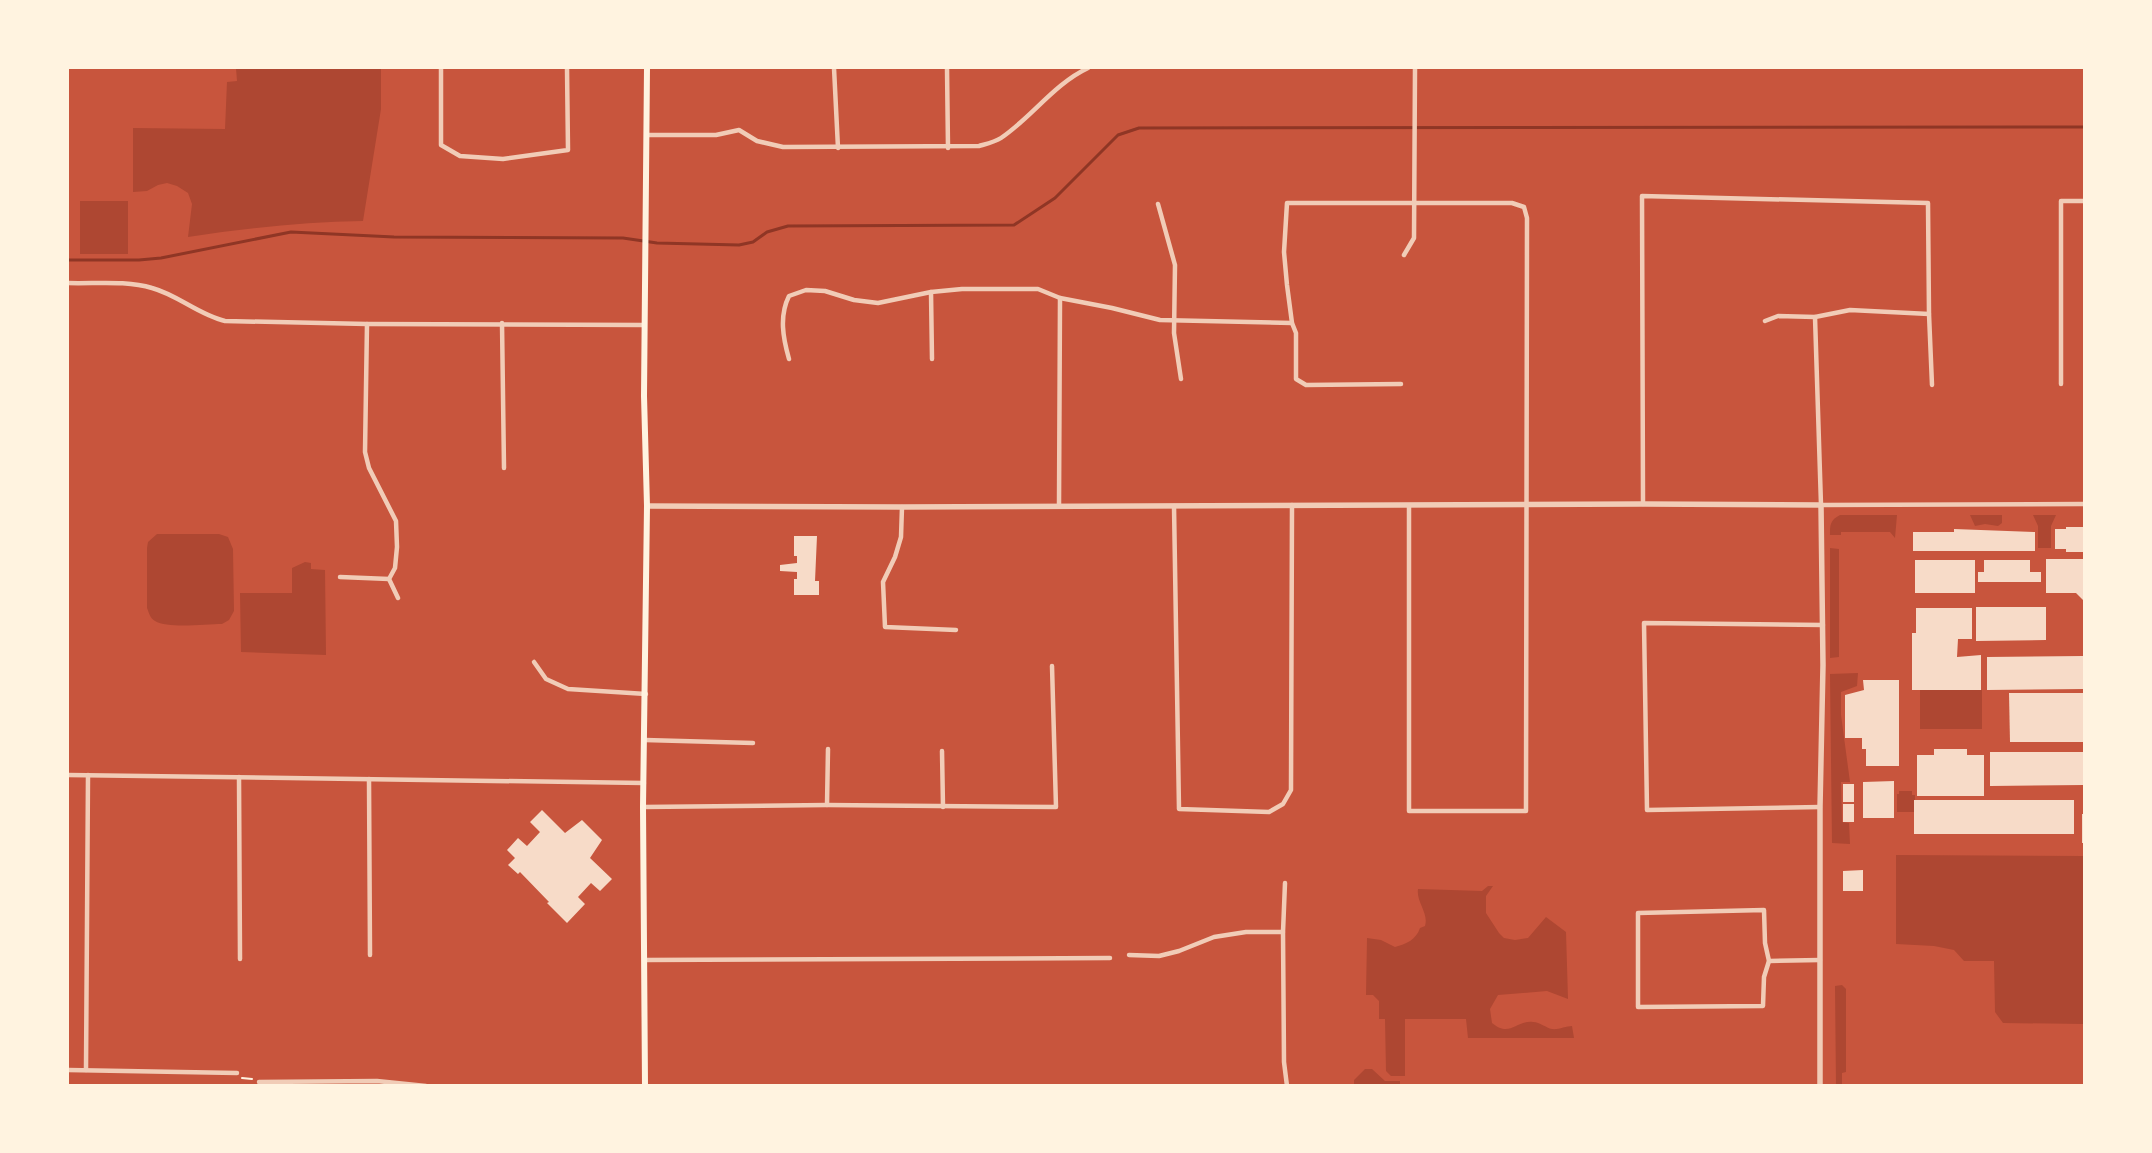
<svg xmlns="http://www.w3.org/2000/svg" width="2152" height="1153" viewBox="0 0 2152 1153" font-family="'IBM Plex Sans',sans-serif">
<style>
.green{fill:#ae4732}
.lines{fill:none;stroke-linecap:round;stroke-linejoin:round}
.stream{stroke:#8f3625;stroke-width:3}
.building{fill:#f7dbc8}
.path{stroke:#fff3e0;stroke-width:2}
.minor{stroke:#f1ccb7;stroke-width:4.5}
.tertiary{stroke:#f1ccb7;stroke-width:5.5}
.secondary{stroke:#fff3e0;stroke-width:6}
</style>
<rect width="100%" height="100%" fill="#c8553d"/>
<g class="green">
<path d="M236 68H381V109L363 221C304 222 247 228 188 237L192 204 188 193 177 186 167 183 158 185 147 191 133 192V128L225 129 227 82 237 81Z"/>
<rect x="80" y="201" width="48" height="53"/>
<path d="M1840 515H1897L1895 538 1890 532H1841V535H1830C1830 525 1830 520 1840 515Z"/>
<path d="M1970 515H2002V523L1998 526 1985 524 1975 526Z"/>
<path d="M2033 515H2056L2051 526V548H2038V526Z"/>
<path d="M157 534H219L228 537 233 549 234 611 229 620 222 624C206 624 168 629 155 621 150 618 149 613 147 608V548L148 542Z"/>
<path d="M1830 548 1839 549V657L1830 658Z"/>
<path d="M305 562 311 563V569L325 570 326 655 241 652 240 593H292V568Z"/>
<path d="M1858 673 1857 686 1841 692V715L1850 782H1841L1842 822 1849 823 1850 844 1832 843 1830 674Z"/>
<rect x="1920" y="690" width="62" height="39"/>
<path d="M1899 791H1912V795H1915V812H1897V794H1899Z"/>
<path d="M1896 855 2084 856V1024L2003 1023 1995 1012 1994 961H1964L1954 950 1934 946 1896 944Z"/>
<path d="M1488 886H1493L1486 896V913L1499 933 1504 938 1515 940 1528 938 1546 917 1566 932 1568 999 1547 991 1498 995 1490 1009 1492 1023C1510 1038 1516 1020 1533 1022 1540 1022 1546 1028 1552 1029 1558 1030 1566 1026 1572 1026L1574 1038H1468L1466 1019H1405V1076H1391L1386 1071 1385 1019H1379V1001L1373 995H1366L1367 938 1381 940 1395 947C1406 944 1416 940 1420 928L1425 926C1429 913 1416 902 1418 889L1482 891Z"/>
<path d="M1842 985 1846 989V1072L1842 1073V1085H1836L1835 986Z"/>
<path d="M1365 1069H1372L1385 1081H1400V1085H1354V1080Z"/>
</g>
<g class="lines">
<path class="stream" d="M68 260H139L161 258 291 232 394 237 623 238 657 243 739 245 753 242 767 232 788 226 1014 225 1055 198 1118 135 1139 128 2084 127"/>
</g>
<g class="building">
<path d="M2066 527H2084V552H2066V549H2055V529H2066Z"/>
<path d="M1954 529 2035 532V551H1913V532H1954Z"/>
<path d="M794 536H817L815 581H819V595H794V579H797V572L780 571V565L797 563V556H794Z"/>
<path d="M2046 559H2084V601L2076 593H2046Z"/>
<rect x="1915" y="560" width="60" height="33"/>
<path d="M1984 560H2030V572H2041V582H1978V572H1984Z"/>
<path d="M1976 607H2046V640L1976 641Z"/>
<path d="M1916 608H1972V639H1958L1957 657 1981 655V690H1912V633H1916Z"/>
<path d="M2084 656V689L1987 690V657Z"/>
<path d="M1863 680H1899V766H1866V749H1862V738H1845V695L1864 690Z"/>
<path d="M2009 693H2084V742H2010Z"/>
<path d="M1934 749H1967V755H1984V796H1917V755H1934Z"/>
<path d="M1990 752H2084V785L1990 786Z"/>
<path d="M1894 781V818H1863V782Z"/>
<rect x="1843" y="784" width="11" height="18"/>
<rect x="1914" y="800" width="160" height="34"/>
<rect x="1843" y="804" width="11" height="18"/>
<path d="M542 810 565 833 582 820 602 840 590 858 612 879 600 891 591 883 578 897 585 904 567 923 547 903 549 902 520 872 518 874 508 865 515 858 507 850 518 838 527 846 540 832 530 822Z"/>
<rect x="2082" y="814" width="2" height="29"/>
<path d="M1863 870V891H1843V871Z"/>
</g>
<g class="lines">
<path class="path" d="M242 1078 252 1079"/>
<g class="minor">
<path d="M441 68V145L460 156 503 159 568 150 567 68"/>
<path d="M834 68 838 148"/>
<path d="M947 68 948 148"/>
<path d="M647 135H716L739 130 757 141 783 147 979 146C986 144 995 142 1001 138 1032 117 1054 84 1088 68"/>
<path d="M1158 204 1175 265 1174 333 1181 379"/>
<path d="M1404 255 1414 238 1415 68"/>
<path d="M68 283C94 284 126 280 152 288 178 295 199 315 225 321L367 324 644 325"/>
<path d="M931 292 932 359"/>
<path d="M1815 317 1821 505 2084 504"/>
<path d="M1765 321 1778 316 1815 317 1850 310 1929 314"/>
<path d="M502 323 504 468"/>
<path d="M367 324 365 452 369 468 396 521 397 547 395 568 389 579 398 598"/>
<path d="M789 359C783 338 779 316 789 296L806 290 825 291 854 300 878 303 931 292 962 289H1038L1060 298 1112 308 1160 320 1292 323"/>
<path d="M1401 384 1306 385 1296 379V333L1292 323 1287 285 1284 252 1287 203H1512L1524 207 1527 218 1526 811H1409V506"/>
<path d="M2061 384V201H2084"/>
<path d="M1643 504 1642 196 1928 203 1929 314 1932 385"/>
<path d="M1059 505 1060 298"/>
<path d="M1174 506 1179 809 1269 812 1283 804 1291 790 1292 505"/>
<path d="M902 507 901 537 895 557 883 582 885 627 956 630"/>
<path d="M340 577 389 579"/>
<path d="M534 662 546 679 568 689 646 694"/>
<path d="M645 740 753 743"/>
<path d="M942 751 943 807"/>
<path d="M68 775 644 783"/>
<path d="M239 777 240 959"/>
<path d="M369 779 370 955"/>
<path d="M827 805 828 749"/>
<path d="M643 807 827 805 1056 807 1052 666"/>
<path d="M1820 807 1647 810 1644 623 1823 625"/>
<path d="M1285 883 1283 932 1284 1062 1287 1086"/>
<path d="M1764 910 1765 943 1769 961 1764 977 1763 1006 1638 1007V913Z"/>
<path d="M1129 955 1159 956 1179 951 1214 937 1246 932H1283"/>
<path d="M644 960 1110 958"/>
<path d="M1769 961 1820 960"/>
<path d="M68 1070 237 1073"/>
<path d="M86 1070 88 775"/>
<path d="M259 1082 377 1081 426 1086"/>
</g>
<path class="tertiary" d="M647 506 902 507 1643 504 1821 505 1823 665 1820 807V1086"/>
<path class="secondary" d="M645 1086 643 807 647 506 644 396 647 68"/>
</g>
<rect width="2152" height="1153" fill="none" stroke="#fff3e0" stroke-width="138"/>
</svg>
